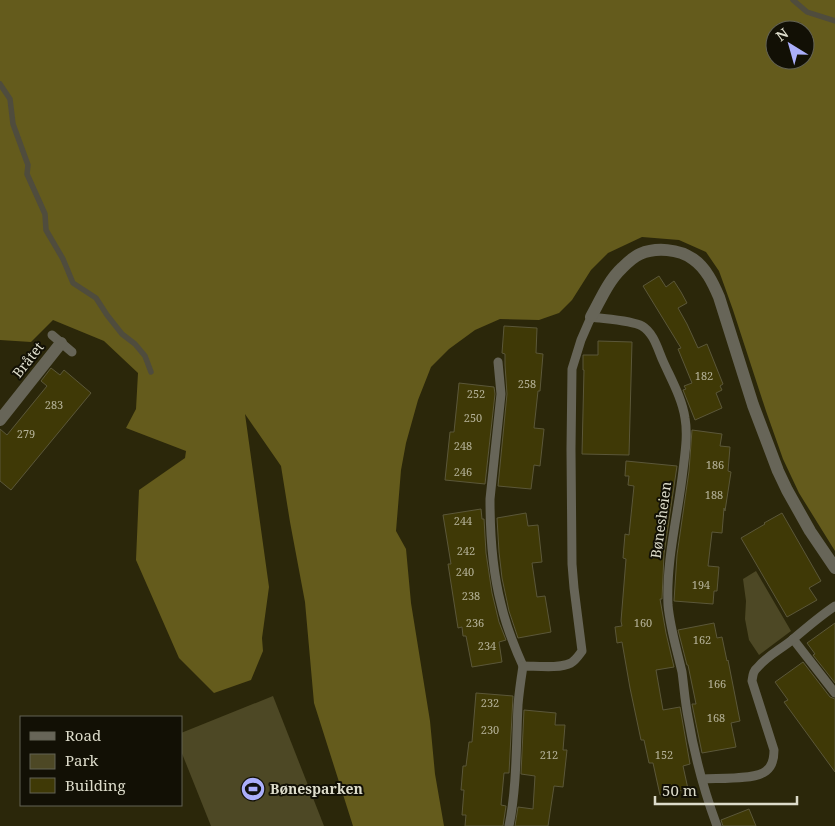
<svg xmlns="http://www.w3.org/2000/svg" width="835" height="826" viewBox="0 0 835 826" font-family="'Noto Serif',serif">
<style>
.green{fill:#4d4825}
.forest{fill:#645b1c;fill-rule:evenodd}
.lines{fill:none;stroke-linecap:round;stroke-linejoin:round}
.stream{stroke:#4f4c3d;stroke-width:5.5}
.building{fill:#3f3906;stroke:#5b5739}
.lane{stroke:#676558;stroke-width:9}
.street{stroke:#676558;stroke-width:12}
.labels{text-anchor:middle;stroke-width:4;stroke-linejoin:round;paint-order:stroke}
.number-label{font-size:11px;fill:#b6b39a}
.street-label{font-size:14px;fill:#dddccb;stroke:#121005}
.poi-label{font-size:14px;font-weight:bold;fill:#dddccb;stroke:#121005;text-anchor:start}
</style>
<rect width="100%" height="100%" fill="#2b270a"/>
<g class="green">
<path d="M756 571 791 631 759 655 749 640 745 619 746 601 743 579Z"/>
<path d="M273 696 324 826H211L181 751V733Z"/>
</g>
<path class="forest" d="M0 0H835V551L799 493 783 459 766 411 733 310 719 271 706 252 679 240 642 237 608 253 591 270 572 300 559 313 539 320 500 319 475 330 449 349 431 367 418 400 406 443 401 470 396 531 406 549 411 603 430 721 435 774 444 826H353L314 703 305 602 290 522 281 466 245 414 269 587 262 638 263 651 251 680 214 693 179 658 136 560 139 490 185 458 186 451 126 428 136 409 138 373 104 341 53 320 31 342 0 340ZM775 30H805V60H775Z"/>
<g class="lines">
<g class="stream">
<path d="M793 0 807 12 835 21"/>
<path d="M0 84 10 99 13 124 28 165 27 174 45 214 46 230 63 259 73 283 96 298 107 315 122 334 135 344 145 356 151 372"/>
</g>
</g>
<g class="building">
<path d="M659 276 666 287 674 281 681 292 687 303 678 308 687 324 698 348 707 344 723 384 720 386 722 390 716 393 722 408 695 420 683 390 686 389 684 386 692 383 678 349 681 348 643 286Z"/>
<path d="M504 326 537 328 536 353 543 354 540 391H538L534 428 544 429 540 466 534 465 531 489 498 486 507 394 505 365V354L502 353Z"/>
<path d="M598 341 632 342 629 455 582 454 584 370H583V355H598Z"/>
<path d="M51 368 60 375 64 370 91 393 11 490 0 481V429L7 435 47 386 41 381Z"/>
<path d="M459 383 494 387 495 394 485 484 445 480 450 432H454Z"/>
<path d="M692 430 722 434 720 446 730 447 728 471 731 472 725 511 724 508 722 533 712 532 708 566 719 567 717 591H714L713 604 674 601 677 555 689 471Z"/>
<path d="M626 461 677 466 664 554 662 599H660L666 633 674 667 656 670 663 710 680 707 690 764 683 766 688 789 660 795 653 763H649L644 740H641L630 688 622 642 617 643 615 627 622 626 621 621 626 559 623 558 625 534 629 535 634 486 628 485 629 476H625Z"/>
<path d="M481 509 482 519H484L486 553 492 593 499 622 506 640 499 642 502 662 472 667 466 636H463L462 627 458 628 448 564H451L443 515Z"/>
<path d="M526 513 528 526 538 525 542 562 532 563 537 597 545 596 551 632 518 638 509 611 502 578 499 552 497 518Z"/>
<path d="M782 513 821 581 809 588 817 600 787 617 741 538 765 524 764 523Z"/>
<path d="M714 623 717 638 722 637 727 661 728 660 740 721 731 723 736 747 702 753 692 704H696L688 665H687L678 630Z"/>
<path d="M835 623V683L813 655 815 654 807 643Z"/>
<path d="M803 662 830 697 835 699V772L784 702 788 700 775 682Z"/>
<path d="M476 693 513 696 509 773H504L501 805 506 806 503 826H465L466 815H462L464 790H461L463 766H466L469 742H472Z"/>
<path d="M524 710 556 713 555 725H565L563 750H567L563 787 554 786 548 826H515L518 807 533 809 535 776 521 774Z"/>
<path d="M749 809 756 826H723L721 820Z"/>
</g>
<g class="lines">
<g class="lane">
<path d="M52 335 72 352"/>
<path d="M498 362 501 394 490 499C490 532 493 573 501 604 506 626 514 646 523 666"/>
<path d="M793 639 835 693"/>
<path d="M703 779C718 778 755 780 766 771 773 766 774 758 774 750L752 681C753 675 753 671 758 667 767 656 781 649 792 640 806 628 820 616 835 606"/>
<path d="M509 826C517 786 516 746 518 705 519 692 521 679 523 666 536 666 560 669 571 663 576 660 579 655 582 651L574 588 572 564 571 449 572 369 581 340 591 317C604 319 631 320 642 326 654 333 658 350 663 361 671 379 682 398 685 418 688 435 685 453 683 470 678 515 666 560 668 605 670 628 677 650 682 672 684 687 685 702 688 717 694 753 704 791 717 826"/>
</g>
<g class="street">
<path d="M591 317C600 301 608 281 622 268 627 263 633 257 640 254 656 247 679 249 693 259 706 268 713 283 719 297L753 405 778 471 787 490 810 531 835 568"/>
<path d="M0 420 61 343"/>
</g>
</g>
<defs>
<g id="stadium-disc" transform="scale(1.25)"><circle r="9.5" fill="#abaffb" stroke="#121005"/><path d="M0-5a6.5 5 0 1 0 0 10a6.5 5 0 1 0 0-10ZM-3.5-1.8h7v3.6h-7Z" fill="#111"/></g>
</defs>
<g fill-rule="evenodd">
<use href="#stadium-disc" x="253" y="789"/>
</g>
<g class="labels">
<g class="number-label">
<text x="704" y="380">182</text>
<text x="527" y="388">258</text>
<text x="476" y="398">252</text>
<text x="54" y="409">283</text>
<text x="473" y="422">250</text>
<text x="26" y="438">279</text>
<text x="463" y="450">248</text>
<text x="715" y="469">186</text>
<text x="463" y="476">246</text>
<text x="714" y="499">188</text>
<text x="463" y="525">244</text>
<text x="466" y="555">242</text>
<text x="465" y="576">240</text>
<text x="701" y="589">194</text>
<text x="471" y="600">238</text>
<text x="475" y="627">236</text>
<text x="643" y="627">160</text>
<text x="702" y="644">162</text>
<text x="487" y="650">234</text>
<text x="717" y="688">166</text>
<text x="490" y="707">232</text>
<text x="716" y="722">168</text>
<text x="490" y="734">230</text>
<text x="549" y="759">212</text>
<text x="664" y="759">152</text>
</g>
<g class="street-label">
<text transform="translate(28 360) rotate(-52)" y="5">Bråtet</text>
<text transform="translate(661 520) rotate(-82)" y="5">Bønesheien</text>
</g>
<g class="poi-label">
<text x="270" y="794">Bønesparken</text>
</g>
</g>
<rect x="20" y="716" width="162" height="90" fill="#121005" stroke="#636254"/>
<rect x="30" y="732" width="25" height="8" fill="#676558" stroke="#636254"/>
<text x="65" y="741" font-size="15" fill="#dddccb">Road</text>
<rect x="30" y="754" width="25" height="15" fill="#4d4825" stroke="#636254"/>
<text x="65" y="766" font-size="15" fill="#dddccb">Park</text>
<rect x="30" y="778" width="25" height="15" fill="#3f3906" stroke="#636254"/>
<text x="65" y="791" font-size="15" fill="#dddccb">Building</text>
<g transform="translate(790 45) rotate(323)"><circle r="24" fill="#121005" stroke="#636254"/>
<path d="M0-4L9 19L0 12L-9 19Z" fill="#abaffb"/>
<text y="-8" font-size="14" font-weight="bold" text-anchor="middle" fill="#dddccb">N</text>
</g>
<path d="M655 796v8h142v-8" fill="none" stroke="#dddccb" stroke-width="2.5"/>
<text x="662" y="796" font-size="15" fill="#dddccb" stroke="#121005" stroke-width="4" paint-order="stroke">50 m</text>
</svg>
